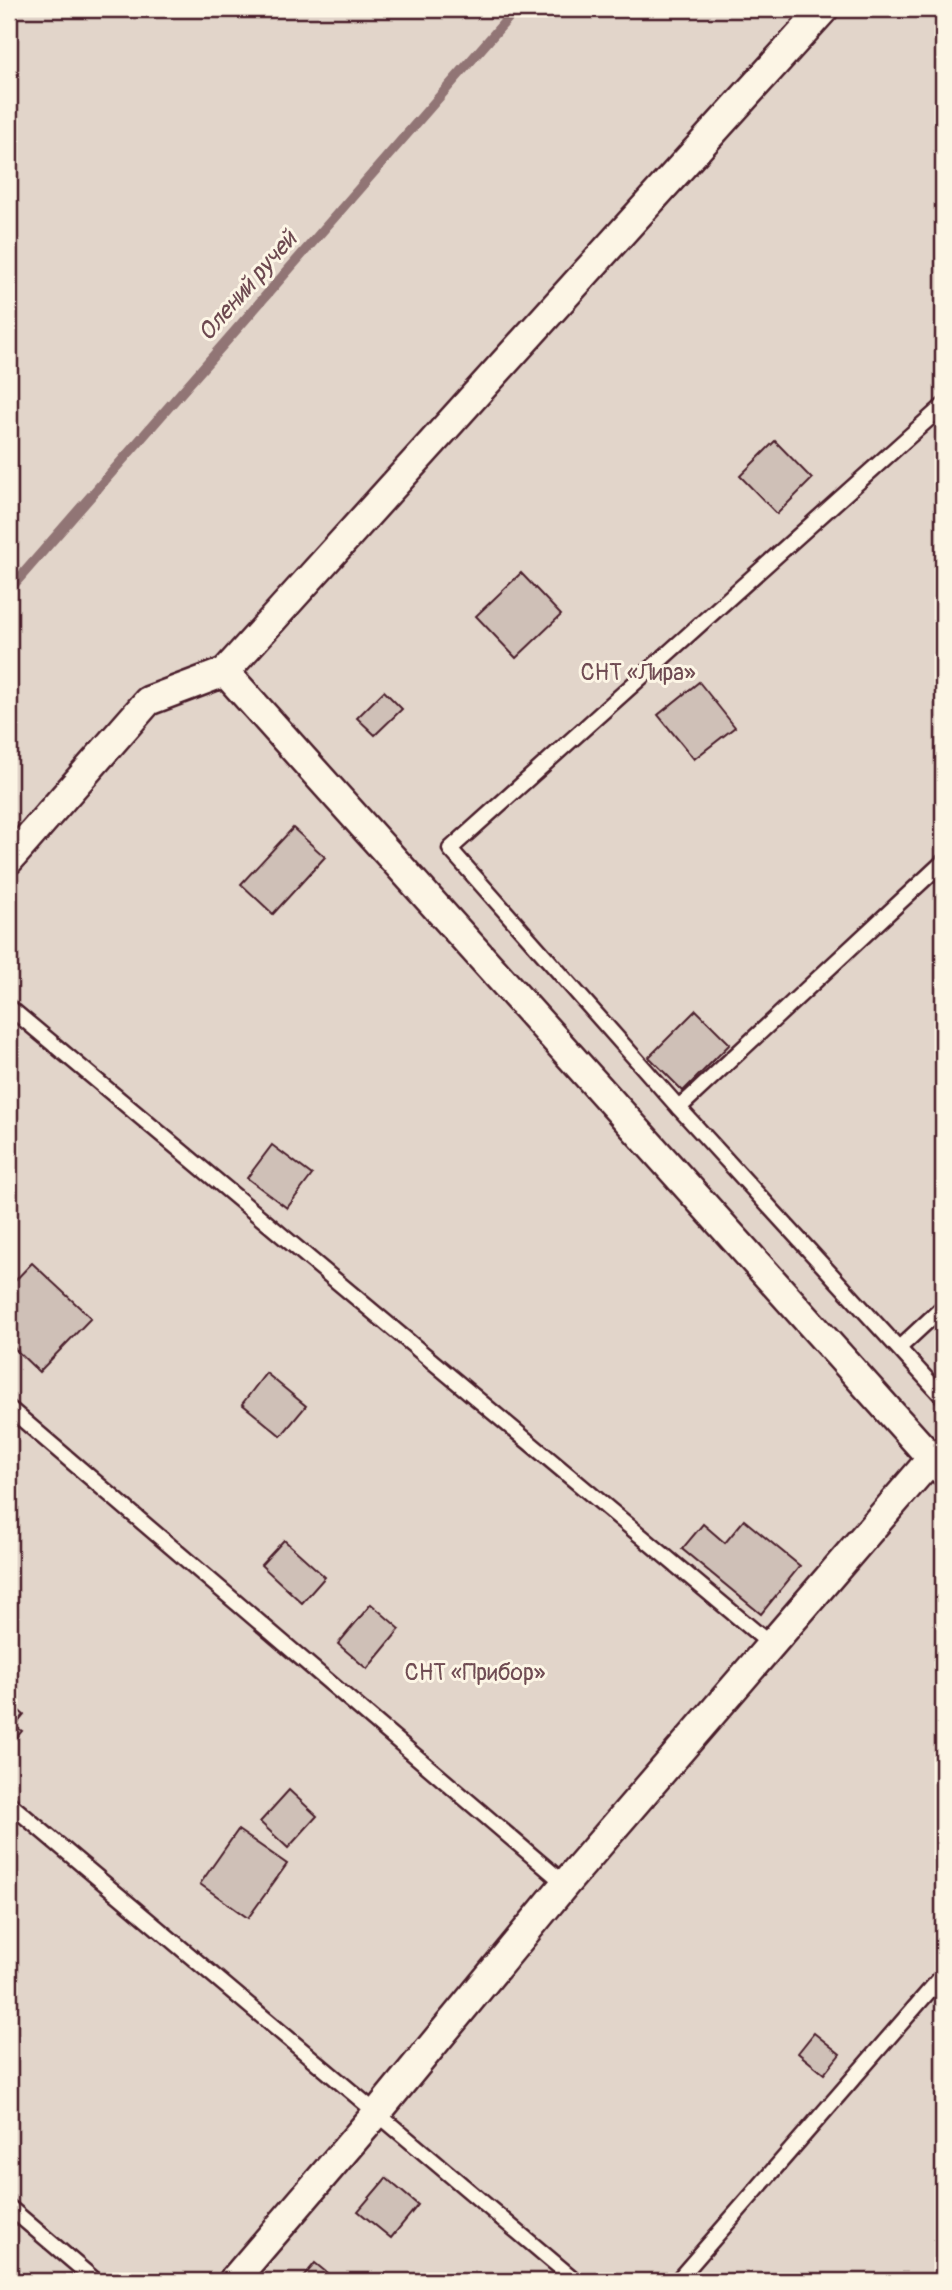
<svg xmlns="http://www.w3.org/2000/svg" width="952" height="2290" viewBox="0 0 952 2290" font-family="Pangolin,sans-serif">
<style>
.green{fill:#e2d5ca;stroke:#967a7a;stroke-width:2}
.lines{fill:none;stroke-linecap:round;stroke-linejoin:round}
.stream{stroke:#917474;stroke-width:10}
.building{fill:#cfc0b7;stroke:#4a1f2b;stroke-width:2}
.service-casing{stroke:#4a1f2b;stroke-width:19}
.minor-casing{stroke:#4a1f2b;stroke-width:33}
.service{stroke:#fcf5e5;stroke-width:14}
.minor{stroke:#fcf5e5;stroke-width:28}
.labels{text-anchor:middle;stroke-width:6;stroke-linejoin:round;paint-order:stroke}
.park-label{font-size:23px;fill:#704c53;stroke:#fcf5e5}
.water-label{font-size:24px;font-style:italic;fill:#6d4950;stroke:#fcf5e5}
</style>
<rect width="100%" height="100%" fill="#fcf5e5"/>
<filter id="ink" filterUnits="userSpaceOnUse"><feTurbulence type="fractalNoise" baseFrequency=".0143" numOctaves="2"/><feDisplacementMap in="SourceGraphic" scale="14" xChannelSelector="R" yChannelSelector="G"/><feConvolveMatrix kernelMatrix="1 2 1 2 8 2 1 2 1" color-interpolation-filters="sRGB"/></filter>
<g filter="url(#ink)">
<rect class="green" x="9" y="9" width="934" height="2272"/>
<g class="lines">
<path class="stream" d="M9 590 516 9"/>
</g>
<g class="building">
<path d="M775 441 812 479 777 514 740 476Z"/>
<path d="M521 573 561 615 516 658 476 616Z"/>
<path d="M699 682 735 727 694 759 658 715Z"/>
<path d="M384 691 402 709 375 735 357 718Z"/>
<path d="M293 828 325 857 273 914 241 884Z"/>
<path d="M696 1010 730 1044 683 1091 649 1057Z"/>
<path d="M272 1145 312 1175 287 1208 247 1178Z"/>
<path d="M32 1263 91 1318 39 1372 9 1343V1287Z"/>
<path d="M266 1373 306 1406 281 1436 242 1404Z"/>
<path d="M744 1520 800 1566 761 1614 682 1549 703 1524 725 1543Z"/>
<path d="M284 1540 325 1577 302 1603 261 1565Z"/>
<path d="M371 1604 400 1629 367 1669 338 1644Z"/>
<path d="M9 1702 24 1715 15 1726 22 1731 9 1747Z"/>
<path d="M289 1790 317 1816 288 1848 260 1822Z"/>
<path d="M238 1830 287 1864 248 1918 200 1884Z"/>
<path d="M814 2033 840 2054 824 2074 798 2053Z"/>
<path d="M386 2178 418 2205 391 2238 358 2211Z"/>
<path d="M315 2263 337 2281H300Z"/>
</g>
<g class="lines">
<g class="service-casing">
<g id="service">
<path d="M943 406 450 849 679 1108 943 1397"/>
<path d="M9 1007 770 1644"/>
<path d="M679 1108 943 862"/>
<path d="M899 1348 943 1307"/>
<path d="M9 1408 565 1884"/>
<path d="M9 1803 576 2281"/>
<path d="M9 2207 96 2281"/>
<path d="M677 2281 943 1975"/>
</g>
</g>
<g class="minor-casing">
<g id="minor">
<path d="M824 9 225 672 943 1471"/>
<path d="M9 860 148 701 225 672"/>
<path d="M233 2281 376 2114 565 1884 932 1458"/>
</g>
</g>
<use href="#service" class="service"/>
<use href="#minor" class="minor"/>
</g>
</g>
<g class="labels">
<g class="park-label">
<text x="638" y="680">СНТ «Лира»</text>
<text x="475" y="1680">СНТ «Прибор»</text>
</g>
<g class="water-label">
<text transform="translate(247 286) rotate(-49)" y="8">Олений ручей</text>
</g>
</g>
<rect width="952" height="2290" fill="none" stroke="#fcf5e5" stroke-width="35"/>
<rect x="18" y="18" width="917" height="2255" fill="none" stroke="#4a1f2b" stroke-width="2.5" filter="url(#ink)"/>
</svg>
